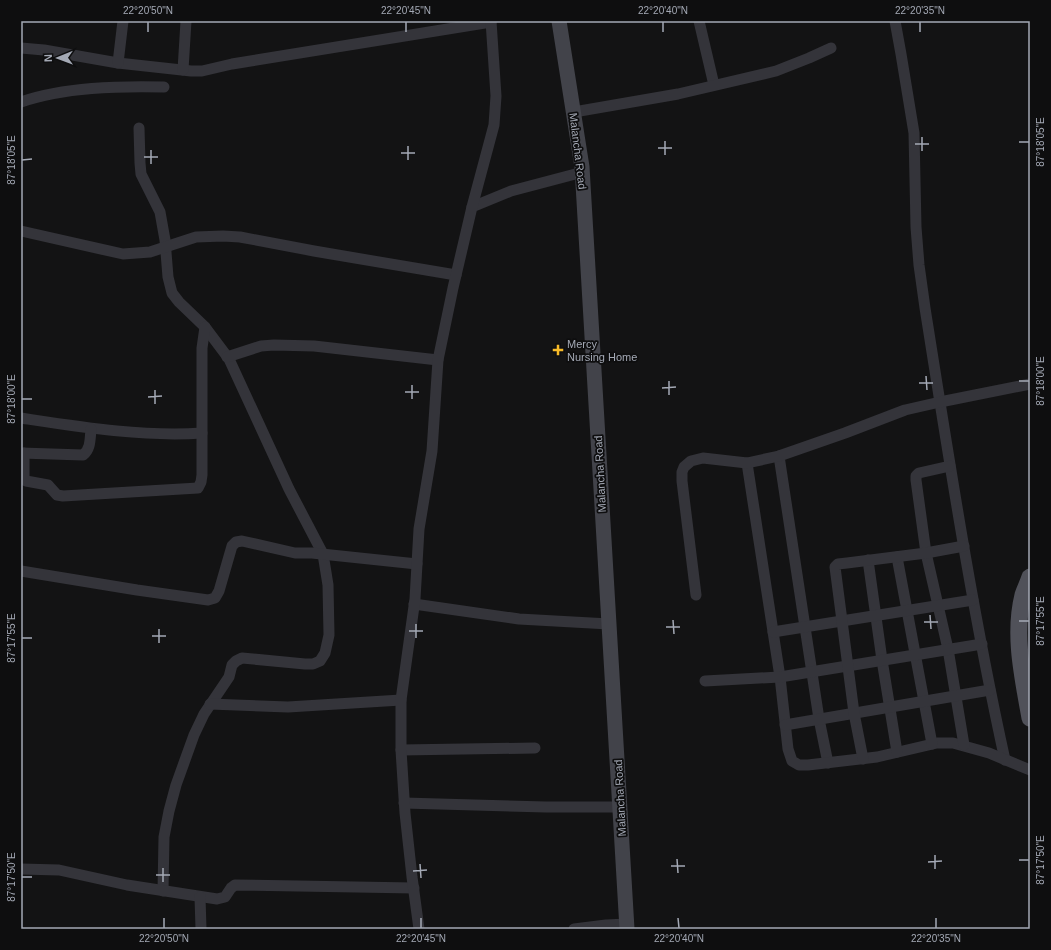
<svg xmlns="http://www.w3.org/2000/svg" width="1051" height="950" viewBox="0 0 1051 950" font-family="Arial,sans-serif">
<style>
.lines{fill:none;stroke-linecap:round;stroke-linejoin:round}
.street{stroke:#34343a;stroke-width:11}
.secondary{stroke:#42434a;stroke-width:15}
.primary{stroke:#505159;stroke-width:17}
.ticks{fill:none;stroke:#a4a9b5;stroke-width:1.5}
.poi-dot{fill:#f7ba28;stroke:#0e0e0f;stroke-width:1.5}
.labels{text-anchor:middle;stroke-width:3.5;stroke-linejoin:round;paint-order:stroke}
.street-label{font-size:11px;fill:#a4a9b5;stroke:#0e0e0f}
.poi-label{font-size:11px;fill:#a4a9b5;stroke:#0e0e0f;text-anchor:start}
.neatline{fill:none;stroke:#a4a9b5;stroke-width:1.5}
.ticks-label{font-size:10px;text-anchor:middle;fill:#a4a9b5}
</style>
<rect width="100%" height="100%" fill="#131314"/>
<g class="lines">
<g class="street">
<path d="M699 21 714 85"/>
<path d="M895 21 901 54 914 133 916 227 919 265 925 308C949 459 972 610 1005 760"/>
<path d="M21 48 44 50 118 63 191 71H202L232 64 491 22"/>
<path d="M118 63 123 21"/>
<path d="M183 70 186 21"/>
<path d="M21 102C64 87 119 86 164 87"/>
<path d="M574 112 678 94 776 71 809 58 831 48"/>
<path d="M139 128 140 163 141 174 160 212 165 240 168 277 172 293 179 302 205 327 229 359 289 489 323 554 328 585 329 635 325 653 320 661 313 664H305L242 658 236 661 232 665 229 677 204 714 194 735 176 785 169 811 164 837 163 891"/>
<path d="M472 207 511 191 583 172"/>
<path d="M21 231 123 254 150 252 196 237 223 236 240 237 314 251 456 275"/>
<path d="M227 357 261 346 274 345 314 346 438 360"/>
<path d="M21 418C81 427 142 437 202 433"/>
<path d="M21 453 83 455C91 449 90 438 91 429"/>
<path d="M24 453V477L26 481 48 485 57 495 63 496 198 488 201 482 202 475V348L205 327"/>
<path d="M779 456 819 719 828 763"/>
<path d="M747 463 780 677 788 749 792 761 799 765H808L877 757 937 743H953L989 753 1030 770"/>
<path d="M950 466 919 473 916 476V480L926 553 948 649 964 745"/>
<path d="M897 557 932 744"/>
<path d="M868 560 882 660 897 752"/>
<path d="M21 571 137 590 208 600 215 598 219 591 232 546 236 542 242 541 295 553H312L417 564"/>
<path d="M696 595 682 481V472L684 467 691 461 703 458 747 463 779 456 845 433 905 410 940 402 1030 384"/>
<path d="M414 604 519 619 609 624"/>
<path d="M773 632 973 600"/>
<path d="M705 681 780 677 982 644"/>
<path d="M210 704 288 707 401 700"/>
<path d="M785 725 990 690"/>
<path d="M401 750 535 748"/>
<path d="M863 759 854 713 835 567 838 564 847 563 926 553 964 546"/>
<path d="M404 803 546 807H620"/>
<path d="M21 869 59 870 127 885 217 899 225 897 231 888 235 885 414 888"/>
<path d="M200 897 201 929"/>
<path d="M419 929 412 877 405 813 401 750V700L415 599 419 529 432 451 438 360 453 288 472 207 494 125 496 96 491 21"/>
<path d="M574 929 606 925 627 924"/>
</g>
<path class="secondary" d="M559 21 582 167 627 929"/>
<path class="primary" d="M1030 577C1028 583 1025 589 1023 595 1013 635 1023 678 1030 718"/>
</g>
<path class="ticks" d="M148 22V32M406 22V32M663 22V32M920 22V32M922 137V151M665 141V155M1019 142H1029M915 144H929M408 146V160M658 148H672M151 150V164M401 153H415M144 157H158M22 160 32 159M926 376 927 390M669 381V395M1019 381H1029M919 383H933M412 385V399M662 388 676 387M155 390V404M405 392H419M148 397 162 396M22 399H32M930 615 931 629M673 620 674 634M1019 621H1029M924 622H938M416 624V638M666 627H680M159 629V643M409 631H423M152 636H166M22 638H32M935 855V869M677 859 678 873M1019 860H1029M928 862 942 861M420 864 421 878M671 866H685M163 868V882M413 871 427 870M156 875H170M22 877H32M164 918V928M421 918V928M678 918 679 928M936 918V928"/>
<path class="poi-dot" d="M556 344h4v4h4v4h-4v4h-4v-4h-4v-4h4z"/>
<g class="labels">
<g class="street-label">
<text transform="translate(578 151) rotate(83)" y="4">Malancha Road</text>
<text transform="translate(600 474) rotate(-93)" y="4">Malancha Road</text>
<text transform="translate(620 798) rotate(-93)" y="4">Malancha Road</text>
</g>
<g class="poi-label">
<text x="567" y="348">Mercy<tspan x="567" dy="13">Nursing Home</tspan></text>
</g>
</g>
<rect width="1051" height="950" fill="none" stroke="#0e0e0f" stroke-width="44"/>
<g transform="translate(58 58) rotate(269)" stroke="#0e0e0f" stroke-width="3" paint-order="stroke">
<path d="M0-3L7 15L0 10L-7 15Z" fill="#a4a9b5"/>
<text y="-6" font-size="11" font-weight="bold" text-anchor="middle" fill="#a4a9b5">N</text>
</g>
<rect x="22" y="22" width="1007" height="906" class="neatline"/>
<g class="ticks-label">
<text x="148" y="14">22°20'50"N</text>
<text x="406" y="14">22°20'45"N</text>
<text x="663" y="14">22°20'40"N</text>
<text x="920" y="14">22°20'35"N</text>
<text transform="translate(1040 142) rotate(-90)" y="4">87°18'05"E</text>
<text transform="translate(11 160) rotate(-90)" y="4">87°18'05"E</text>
<text transform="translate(1040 381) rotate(-90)" y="4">87°18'00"E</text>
<text transform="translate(11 399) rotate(-90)" y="4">87°18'00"E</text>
<text transform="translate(1040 621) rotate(-90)" y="4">87°17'55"E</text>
<text transform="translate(11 638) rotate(-90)" y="4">87°17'55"E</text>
<text transform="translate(1040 860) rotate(-90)" y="4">87°17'50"E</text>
<text transform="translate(11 877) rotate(-90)" y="4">87°17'50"E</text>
<text x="164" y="942">22°20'50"N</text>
<text x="421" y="942">22°20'45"N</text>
<text x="679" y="942">22°20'40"N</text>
<text x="936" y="942">22°20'35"N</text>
</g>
</svg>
